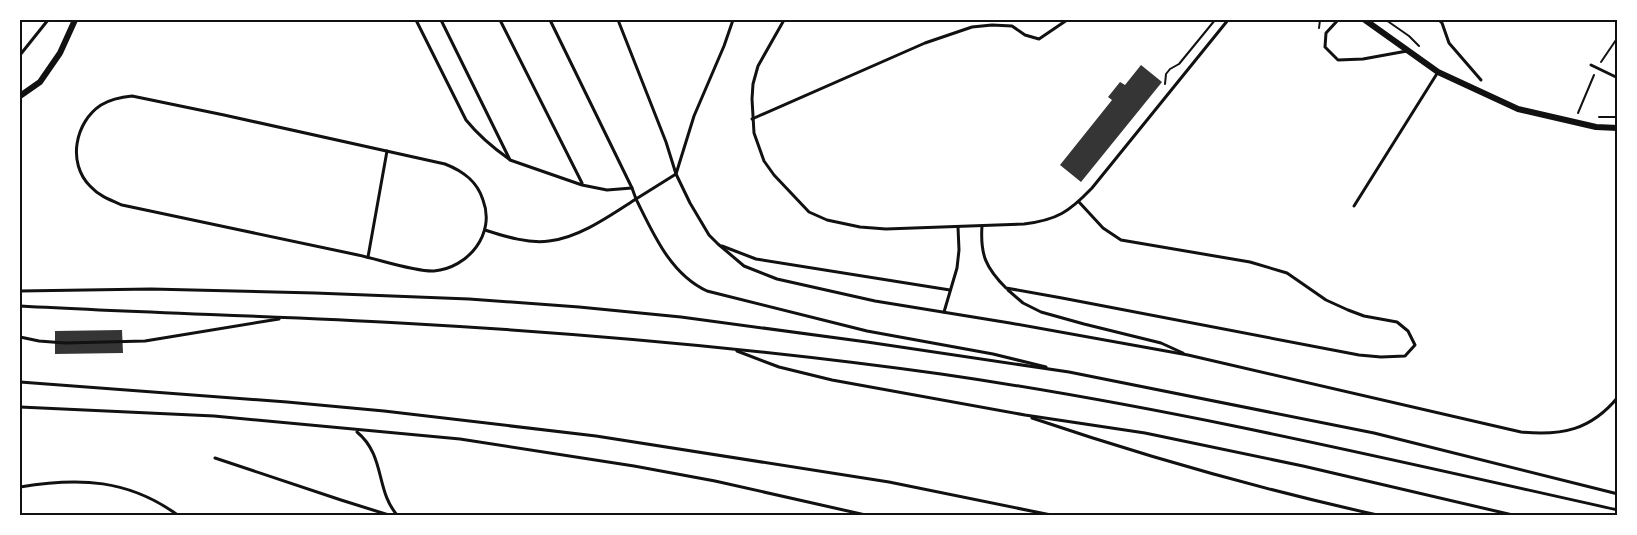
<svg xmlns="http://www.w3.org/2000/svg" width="1637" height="535" viewBox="0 0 1637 535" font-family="Raleway,sans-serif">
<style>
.building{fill:#353535}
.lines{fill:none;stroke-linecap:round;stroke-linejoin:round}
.path{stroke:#111;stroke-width:2}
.service{stroke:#111;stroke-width:3}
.minor{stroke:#111;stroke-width:6}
.neatline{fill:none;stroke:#111;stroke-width:2}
</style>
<rect width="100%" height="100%" fill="#fff"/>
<g class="building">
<path d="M1141 65 1162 82 1081 182 1060 165 1112 100 1108 97 1120 82 1125 85Z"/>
<path d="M122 330 123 353 55 354V331Z"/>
</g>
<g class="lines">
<g class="path">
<path d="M1386 20 1409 36 1419 46"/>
<path d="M1319 28 1320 20"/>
<path d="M1601 62 1618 37"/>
<path d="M1165 84 1166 74 1170 69 1179 64 1215 20"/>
<path d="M1578 113 1594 75"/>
<path d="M1599 117H1618"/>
</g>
<g class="service">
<path d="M416 20 466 120C479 136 492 147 509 159"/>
<path d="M441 20 510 160 582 185 607 190 632 188"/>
<path d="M500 20 582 183"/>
<path d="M550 20 632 188 636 199 676 174 694 116 724 46 733 20"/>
<path d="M618 20 666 142 676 174 690 203 709 235 718 244 744 266 777 279 875 301 1010 323 1188 355 1521 432C1562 436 1591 430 1618 397"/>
<path d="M784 20 758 66 753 84 752 99 754 133 764 161 774 175 809 212 827 220 860 227 886 229 1024 224C1057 220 1069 212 1092 188L1228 20"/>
<path d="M1338 20 1326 33 1325 47 1338 60 1363 59 1407 51"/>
<path d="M1439 20 1442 23 1449 43 1481 80"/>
<path d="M20 55 48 20"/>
<path d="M1591 65 1618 78"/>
<path d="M132 96 224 115 445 164C463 171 477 181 483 200 496 234 468 268 434 271 415 272 378 259 358 255 279 238 201 222 122 205 110 200 99 196 90 186 67 163 75 122 101 105 111 99 121 97 132 96Z"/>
<path d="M752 119 925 43 972 27 992 25 1012 26 1025 35 1039 39 1067 20"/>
<path d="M1354 206 1438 72"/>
<path d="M982 226C980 255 986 268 1006 288L1062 298 1359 355 1381 357 1405 356 1415 345 1408 331 1397 322 1364 316 1348 310 1326 300 1287 273 1250 262 1121 240 1103 228 1079 202"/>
<path d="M485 230C504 236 528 244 549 241 579 238 611 215 636 199 653 233 670 274 707 291L867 331 993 354 1046 367"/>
<path d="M722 246 756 259 950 290"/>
<path d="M368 257 387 151"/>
<path d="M1008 290 1023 303 1041 312 1084 324 1161 343 1183 353"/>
<path d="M20 291 151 289 315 293 469 299 579 307 681 317 867 342 1069 372 1374 433 1618 494"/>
<path d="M20 306C146 313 274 316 400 323 581 333 762 349 941 374 1169 407 1393 460 1618 510"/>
<path d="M944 312 957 268 959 250 958 227"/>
<path d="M20 337 39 341 65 343 145 341 279 319"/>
<path d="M737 351 779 367 832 380 1025 415 1145 433 1303 466 1517 516"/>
<path d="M20 382 287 402 384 411 596 436 889 482 1056 516"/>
<path d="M20 407 214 416 460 439 634 466 715 481 870 516"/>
<path d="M1032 418C1147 457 1264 490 1382 516"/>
<path d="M357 432C386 456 375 491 398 516"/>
<path d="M215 458 341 500 392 516"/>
<path d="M20 487C79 477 129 479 179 516"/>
</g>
<g class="minor">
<path d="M1365 20 1438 72 1518 109 1596 127 1618 128"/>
<path d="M20 96 40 82 60 53 75 20"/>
</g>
</g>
<rect width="1637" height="535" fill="none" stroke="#ffffff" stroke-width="42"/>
<rect x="21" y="21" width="1595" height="493" class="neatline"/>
</svg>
